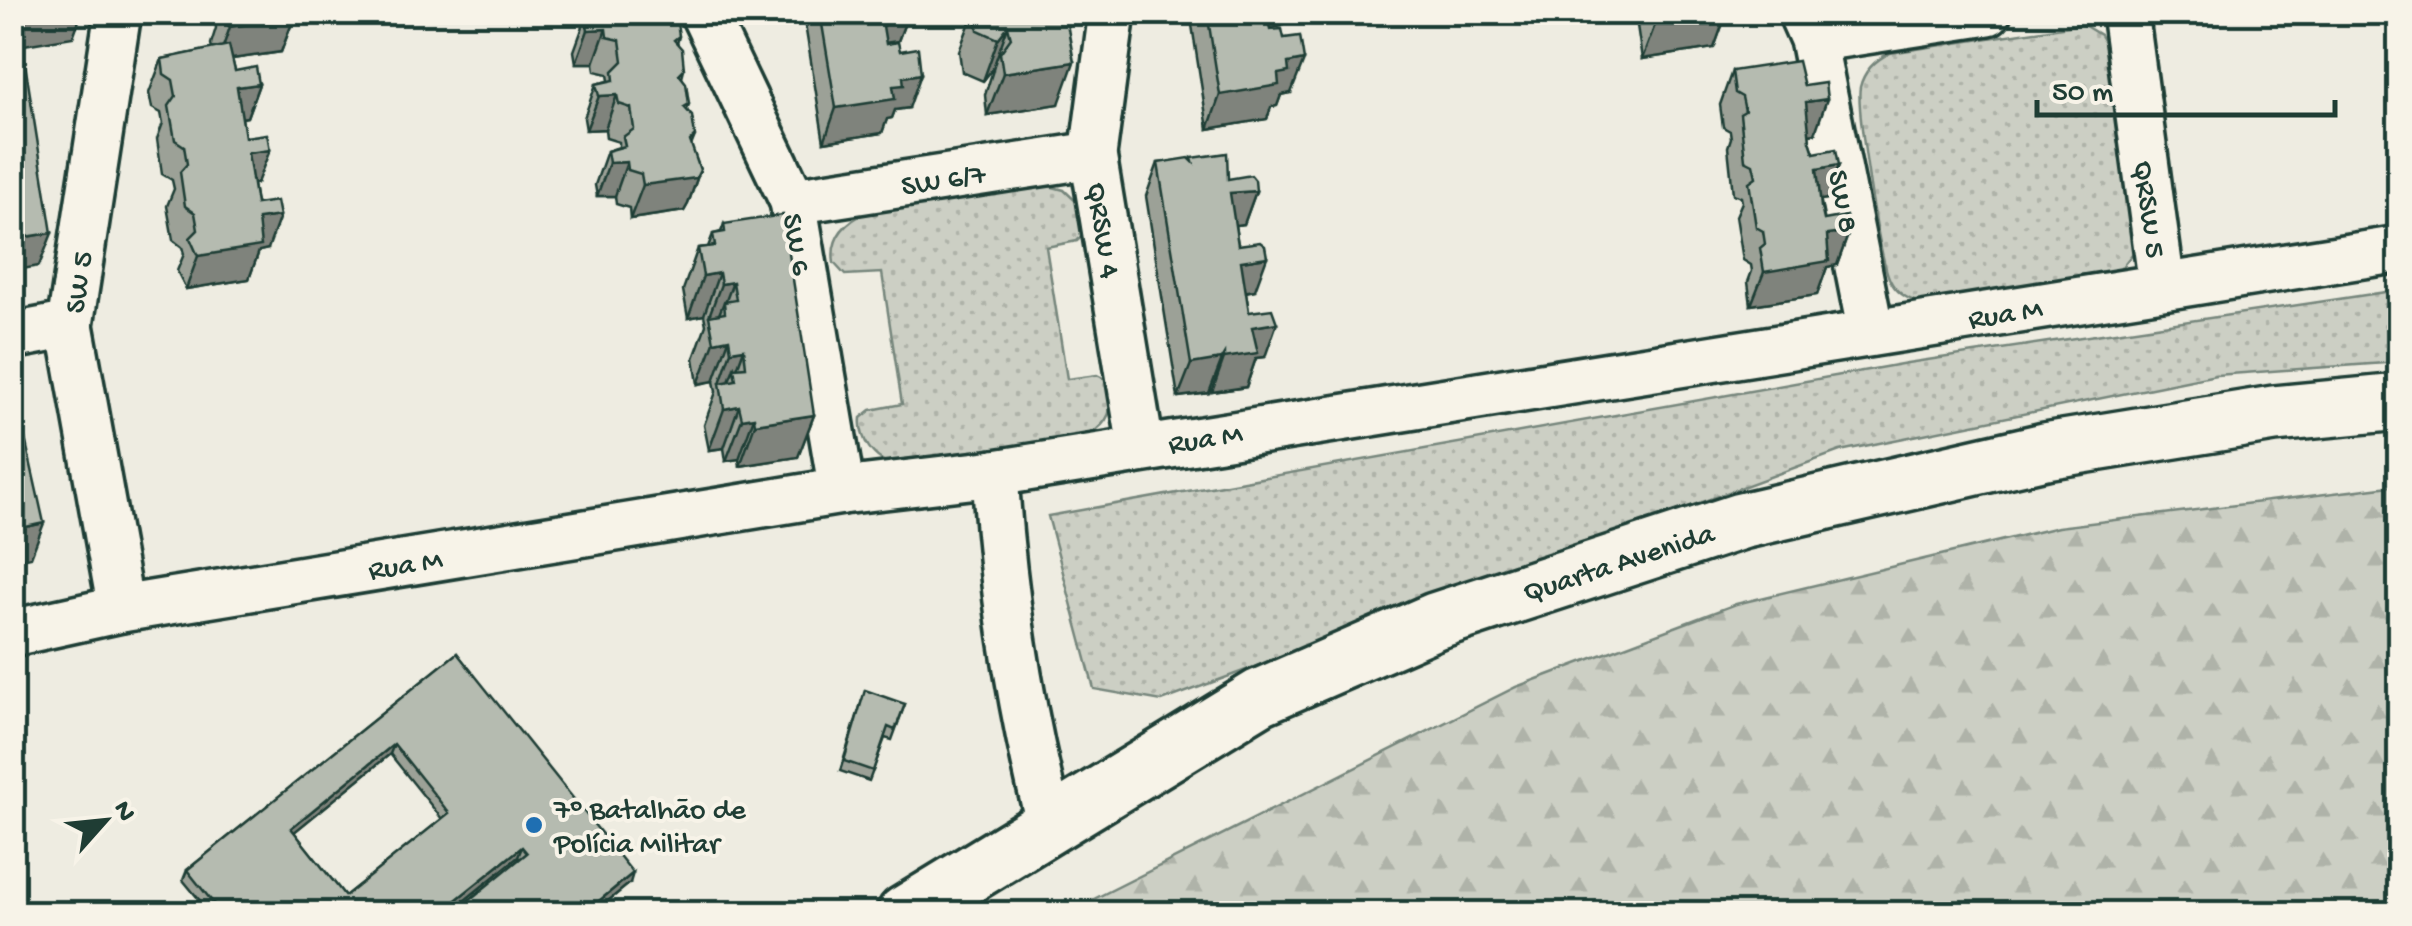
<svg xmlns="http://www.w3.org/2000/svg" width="2412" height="926" viewBox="0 0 2412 926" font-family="'Gochi Hand',sans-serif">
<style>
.grass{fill:url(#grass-dots);stroke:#76867c;stroke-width:2.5}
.forest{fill:url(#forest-firs);stroke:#76867c;stroke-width:2.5}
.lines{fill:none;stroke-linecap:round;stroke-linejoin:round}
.minor-casing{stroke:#1f3d34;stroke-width:52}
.major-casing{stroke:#1f3d34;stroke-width:62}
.minor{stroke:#f7f3e8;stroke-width:45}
.major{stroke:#f7f3e8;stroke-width:55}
.wall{fill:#9ca197;stroke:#1f3d34;stroke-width:2.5;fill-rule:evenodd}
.shaded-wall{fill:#7f837b;stroke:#1f3d34;stroke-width:2.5}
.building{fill:#b5bbb0;stroke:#1f3d34;stroke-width:2.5;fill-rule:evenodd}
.poi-dot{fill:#1f6fb2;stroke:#f7f3e8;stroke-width:4}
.labels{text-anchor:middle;stroke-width:8;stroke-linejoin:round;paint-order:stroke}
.street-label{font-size:30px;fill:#1f3d34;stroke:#f7f3e8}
.poi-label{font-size:30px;fill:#1f3d34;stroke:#f7f3e8;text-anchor:start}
</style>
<defs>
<pattern id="grass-dots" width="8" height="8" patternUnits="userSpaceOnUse" patternTransform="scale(2.5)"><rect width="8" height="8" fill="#cccfc4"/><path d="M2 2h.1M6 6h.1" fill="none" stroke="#afb3a9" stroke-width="1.8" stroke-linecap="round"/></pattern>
<pattern id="forest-firs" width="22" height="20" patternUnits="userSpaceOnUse" patternTransform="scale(2.5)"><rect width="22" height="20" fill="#cccfc4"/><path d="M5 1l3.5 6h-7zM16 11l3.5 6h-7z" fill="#afb3a9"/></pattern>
</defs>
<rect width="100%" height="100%" fill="#eeece1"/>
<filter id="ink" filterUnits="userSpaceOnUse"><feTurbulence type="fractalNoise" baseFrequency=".01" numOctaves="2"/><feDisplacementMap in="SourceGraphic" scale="20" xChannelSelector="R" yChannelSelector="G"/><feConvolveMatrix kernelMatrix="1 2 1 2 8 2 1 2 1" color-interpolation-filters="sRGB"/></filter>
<g filter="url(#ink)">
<g class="grass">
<path d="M2082 24 2100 35 2110 52 2137 248 2117 273 1920 303C1907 299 1896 293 1890 280 1880 261 1856 107 1860 87 1864 71 1875 60 1890 53Z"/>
<path d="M1045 185 1064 190 1081 206 1084 234 1077 241 1046 247 1067 379 1097 375 1109 381C1112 400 1114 417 1096 430 1076 443 921 467 895 464 873 462 859 437 861 418L871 410 902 404 882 273 845 275 834 263C830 238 845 222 867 212Z"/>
<path d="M2399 290V362L2216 375 1840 451 1162 701 1094 689 1048 516 1907 363Z"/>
</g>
<path class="forest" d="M2399 485V913H1066L1516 687 1736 604 2058 527Z"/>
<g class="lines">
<g class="minor-casing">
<g id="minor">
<path d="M118 12 70 325 121 609"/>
<path d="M703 12 793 201 842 491"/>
<path d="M1112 12 1093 155 1141 447"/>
<path d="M1801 12 1813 39 1871 333"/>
<path d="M2125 12 2162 286"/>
<path d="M1813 39 1988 12"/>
<path d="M793 201 1093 155"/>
<path d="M12 336 70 325"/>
<path d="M995 473C1002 591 1020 707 1049 822"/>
<path d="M12 633 121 609 842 491 995 473 2400 249"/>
</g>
</g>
<g class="major-casing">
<path id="major" d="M905 914 1260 697 1435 621 1741 521 2045 451 2274 414 2400 402"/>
</g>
<use href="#minor" class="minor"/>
<use href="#major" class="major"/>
</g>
<g class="wall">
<path d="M206 12H304L301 22 292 23 281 52 232 59 235 71 259 84 247 117 242 118 245 137 257 183 253 184 256 204 268 249 259 251 249 279 186 289 177 271 184 254 182 247 173 240 167 206 174 189 172 180 162 174 157 139 163 123 161 113 152 108 149 93 162 59 212 49 211 44 216 28 215 19Z"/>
<path d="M599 12H673L679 36 677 44 684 69 682 77 689 104 687 110 695 136 691 146 700 170 688 204 684 211 630 219 629 208 616 204 615 196H597L595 185 607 151 619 147V142L606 138 605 129 586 130 584 118 596 84 609 81 608 74 595 71 594 63H576L574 51 586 18 598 15Z"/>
<path d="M803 12H909L898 41 886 43 909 108 895 110 892 118 887 119 882 133 824 142Z"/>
<path d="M971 12H1065L1059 104 987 115 985 95 993 70V68L983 81 962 72 959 51 972 17Z"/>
<path d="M1190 12H1286L1282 26 1271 28 1270 29 1291 93 1281 95 1277 106 1271 107 1267 119 1208 129Z"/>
<path d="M1635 12H1727L1714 48 1642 59Z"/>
<path d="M1732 71 1815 133 1809 134 1810 141 1814 153 1839 165 1827 199 1820 200 1821 207 1824 220 1849 232 1837 265 1827 267 1817 295 1751 305 1748 282 1752 271 1751 265 1743 260 1736 216 1742 202 1741 197 1733 194 1728 147 1731 138 1730 131 1723 127 1720 105Z"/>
<path d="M1192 158 1228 179 1256 191 1244 224 1235 225 1238 245 1255 290 1246 292 1249 312 1265 357 1256 358 1246 387 1212 392 1211 388 1209 393 1178 397 1146 196 1158 163 1192 160Z"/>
<path d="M724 224 814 415 798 457 740 466 739 459 726 461 724 448 709 450 704 425 716 392 714 381 698 384 694 358 706 325 704 315 688 318 683 290 698 248 708 247 713 234 721 232Z"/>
<path d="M457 653 630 883 592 914H211L183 880 187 870ZM390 754 442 819 345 896 294 832ZM518 857 520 859 457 910 456 907Z"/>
<path d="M862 700 905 704 892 740 885 738 869 781 840 771Z"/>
</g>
<g class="shaded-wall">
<path d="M31 12H82L73 37 12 47V23L15 15Z"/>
<path d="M284 12H304L301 22 292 23 281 52 218 61 230 27Z"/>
<path d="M891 12H909L898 41 884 43 882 20Z"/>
<path d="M1265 12H1286L1282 26 1271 28 1266 40Z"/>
<path d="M1687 12H1727L1714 48 1642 59 1658 17Z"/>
<path d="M1008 26 993 68 983 81 998 39Z"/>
<path d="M606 29 594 63H576L588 30Z"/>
<path d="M1304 60 1291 93 1281 95 1277 106 1271 107 1267 119 1208 129 1220 95 1278 74 1288 63Z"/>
<path d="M1074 62 1059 104 987 115 1003 73Z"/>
<path d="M921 74 909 108 895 110 892 118 887 119 882 133 824 142 836 108 893 86 903 77Z"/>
<path d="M259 84 247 117 225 120 237 87Z"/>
<path d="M617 95 605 129 586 130 599 96Z"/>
<path d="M1827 99 1815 133 1794 136 1806 102Z"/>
<path d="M270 150 257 183 235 187 248 153Z"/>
<path d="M627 162 615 196H597L609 163Z"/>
<path d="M1839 165 1827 199 1805 203 1817 169Z"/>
<path d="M700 170 688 204 684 211 630 219 643 185Z"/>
<path d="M1256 191 1244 224 1217 227 1230 193Z"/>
<path d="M280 216 268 249 259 251 249 279 186 289 198 256 258 219Z"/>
<path d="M1849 232 1837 265 1827 267 1817 295 1751 305 1764 272 1827 235Z"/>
<path d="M52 233 39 266 12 271V239Z"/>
<path d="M1267 257 1255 290 1229 294 1241 261Z"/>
<path d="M719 273 704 315 688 318 703 276Z"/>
<path d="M733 282 724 306V302L715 324 709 316 721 284Z"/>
<path d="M1277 323 1265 357 1256 358 1246 387 1212 392 1224 358 1252 327Z"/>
<path d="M729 339 714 381 698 384 714 342Z"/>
<path d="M744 349 735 374 734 368 725 391 720 383 731 351Z"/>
<path d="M1224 354 1209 393 1178 397 1191 364Z"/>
<path d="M739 406 724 448 709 450 724 409Z"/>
<path d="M814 415 798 457 740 466 755 424Z"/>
<path d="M754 417 739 459 726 461 742 419Z"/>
<path d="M44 523 31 557 12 561V530Z"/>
<path d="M394 744 390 754 287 838 291 828Z"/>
<path d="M522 847 518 857 449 913 452 903Z"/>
<path d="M633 873 630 883 592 914H583Z"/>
</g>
<g class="building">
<path d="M223 12H293L294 18 230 27 225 23Z"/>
<path d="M603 12H673L676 16 679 36 674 40 682 49 684 69 679 74 686 83 689 104 684 107 692 116 695 136 690 141 700 170 696 178 643 185 641 174 628 170 627 162 609 163 607 151 625 146 623 137 634 129 631 108 619 104 617 95 599 96 596 84 614 80 613 71 623 61 620 40 607 37 606 29 588 30 586 18Z"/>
<path d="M820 12H892L893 19 882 20 886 44 898 42 900 51 918 48 921 74 903 77 904 85 893 86 895 99 836 108Z"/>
<path d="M975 12H1065L1074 62 1003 73 1000 53 1011 38 1008 26 998 39 978 30Z"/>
<path d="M1207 12H1267L1270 30 1282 29 1284 38 1300 36 1304 60 1288 63 1289 72 1278 74 1279 85 1220 95Z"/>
<path d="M1657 12H1687L1658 17Z"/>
<path d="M20 32 52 233 12 239V33Z"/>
<path d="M229 45 235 71 256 67 259 84 237 87 245 137 267 134 270 150 248 153 256 204 277 201 280 216 258 219 261 246 198 256 190 238 198 230 195 213 185 206 180 172 187 164 184 146 175 140 169 106 176 96 173 80 164 74 162 59Z"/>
<path d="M1798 61 1804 86 1825 83 1827 99 1806 102 1810 141 1814 153 1836 149 1839 165 1817 169 1821 207 1824 220 1846 216 1849 232 1827 235 1829 261 1764 272 1760 248 1765 244 1763 231 1756 227 1749 182 1756 177 1753 164 1745 160 1740 114 1745 111 1742 97 1735 93 1732 71Z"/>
<path d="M1227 153 1228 179 1251 175 1255 180 1256 191 1230 193 1238 245 1260 242 1265 246 1267 257 1241 261 1249 312 1272 309 1277 323 1252 327 1258 353 1224 358V354L1221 359 1191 364 1158 163 1189 158 1193 162 1192 158Z"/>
<path d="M783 215 814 415 755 424 754 417 742 419 739 406 724 409 720 383 736 380 734 368 746 367 744 349 731 351 729 339 714 342 709 316 725 313 724 302 736 300 733 282 721 284 719 273 703 276 698 248 715 246 713 234 725 232 724 224Z"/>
<path d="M12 380 44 523 12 530Z"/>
<path d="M457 653 633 873 583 914H222L187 870ZM394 744 449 813 345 896 291 828ZM522 847 527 853 457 910 452 903Z"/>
<path d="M865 690 905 704 895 730 888 727 873 771 844 761Z"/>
</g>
</g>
<circle class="poi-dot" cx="534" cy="825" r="10"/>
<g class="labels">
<g class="street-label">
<text transform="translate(943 178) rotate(-9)" y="10">SW 6/7</text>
<text transform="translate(1845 201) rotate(79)" y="10">SW 8</text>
<text transform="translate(2151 209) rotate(82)" y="10">QRSW 5</text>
<text transform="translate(1105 230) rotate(81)" y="10">QRSW 4</text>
<text transform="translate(799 244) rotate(80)" y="10">SW 6</text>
<text transform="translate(77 282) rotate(-82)" y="10">SW 5</text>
<text transform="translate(2005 312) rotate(-9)" y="10">Rua M</text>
<text transform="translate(1205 437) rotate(-9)" y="10">Rua M</text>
<text transform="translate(1618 561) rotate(-18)" y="10">Quarta Avenida</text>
<text transform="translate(405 563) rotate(-9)" y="10">Rua M</text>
</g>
<g class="poi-label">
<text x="554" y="818">7º Batalhão de<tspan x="554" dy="34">Polícia Militar</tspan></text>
</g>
</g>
<rect width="2412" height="926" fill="none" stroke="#f7f3e8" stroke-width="50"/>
<rect x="25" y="25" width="2362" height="876" fill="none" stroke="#1f3d34" stroke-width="4" filter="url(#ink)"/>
<g transform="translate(105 821) rotate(63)" stroke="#f7f3e8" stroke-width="8" paint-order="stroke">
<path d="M0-8L18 38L0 25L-18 38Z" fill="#1f3d34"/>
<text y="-15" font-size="28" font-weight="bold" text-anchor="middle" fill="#1f3d34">N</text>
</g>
<path d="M2037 100v15h298v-15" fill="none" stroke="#1f3d34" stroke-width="5"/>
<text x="2052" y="100" font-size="30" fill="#1f3d34" stroke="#f7f3e8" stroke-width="8" paint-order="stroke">50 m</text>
</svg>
